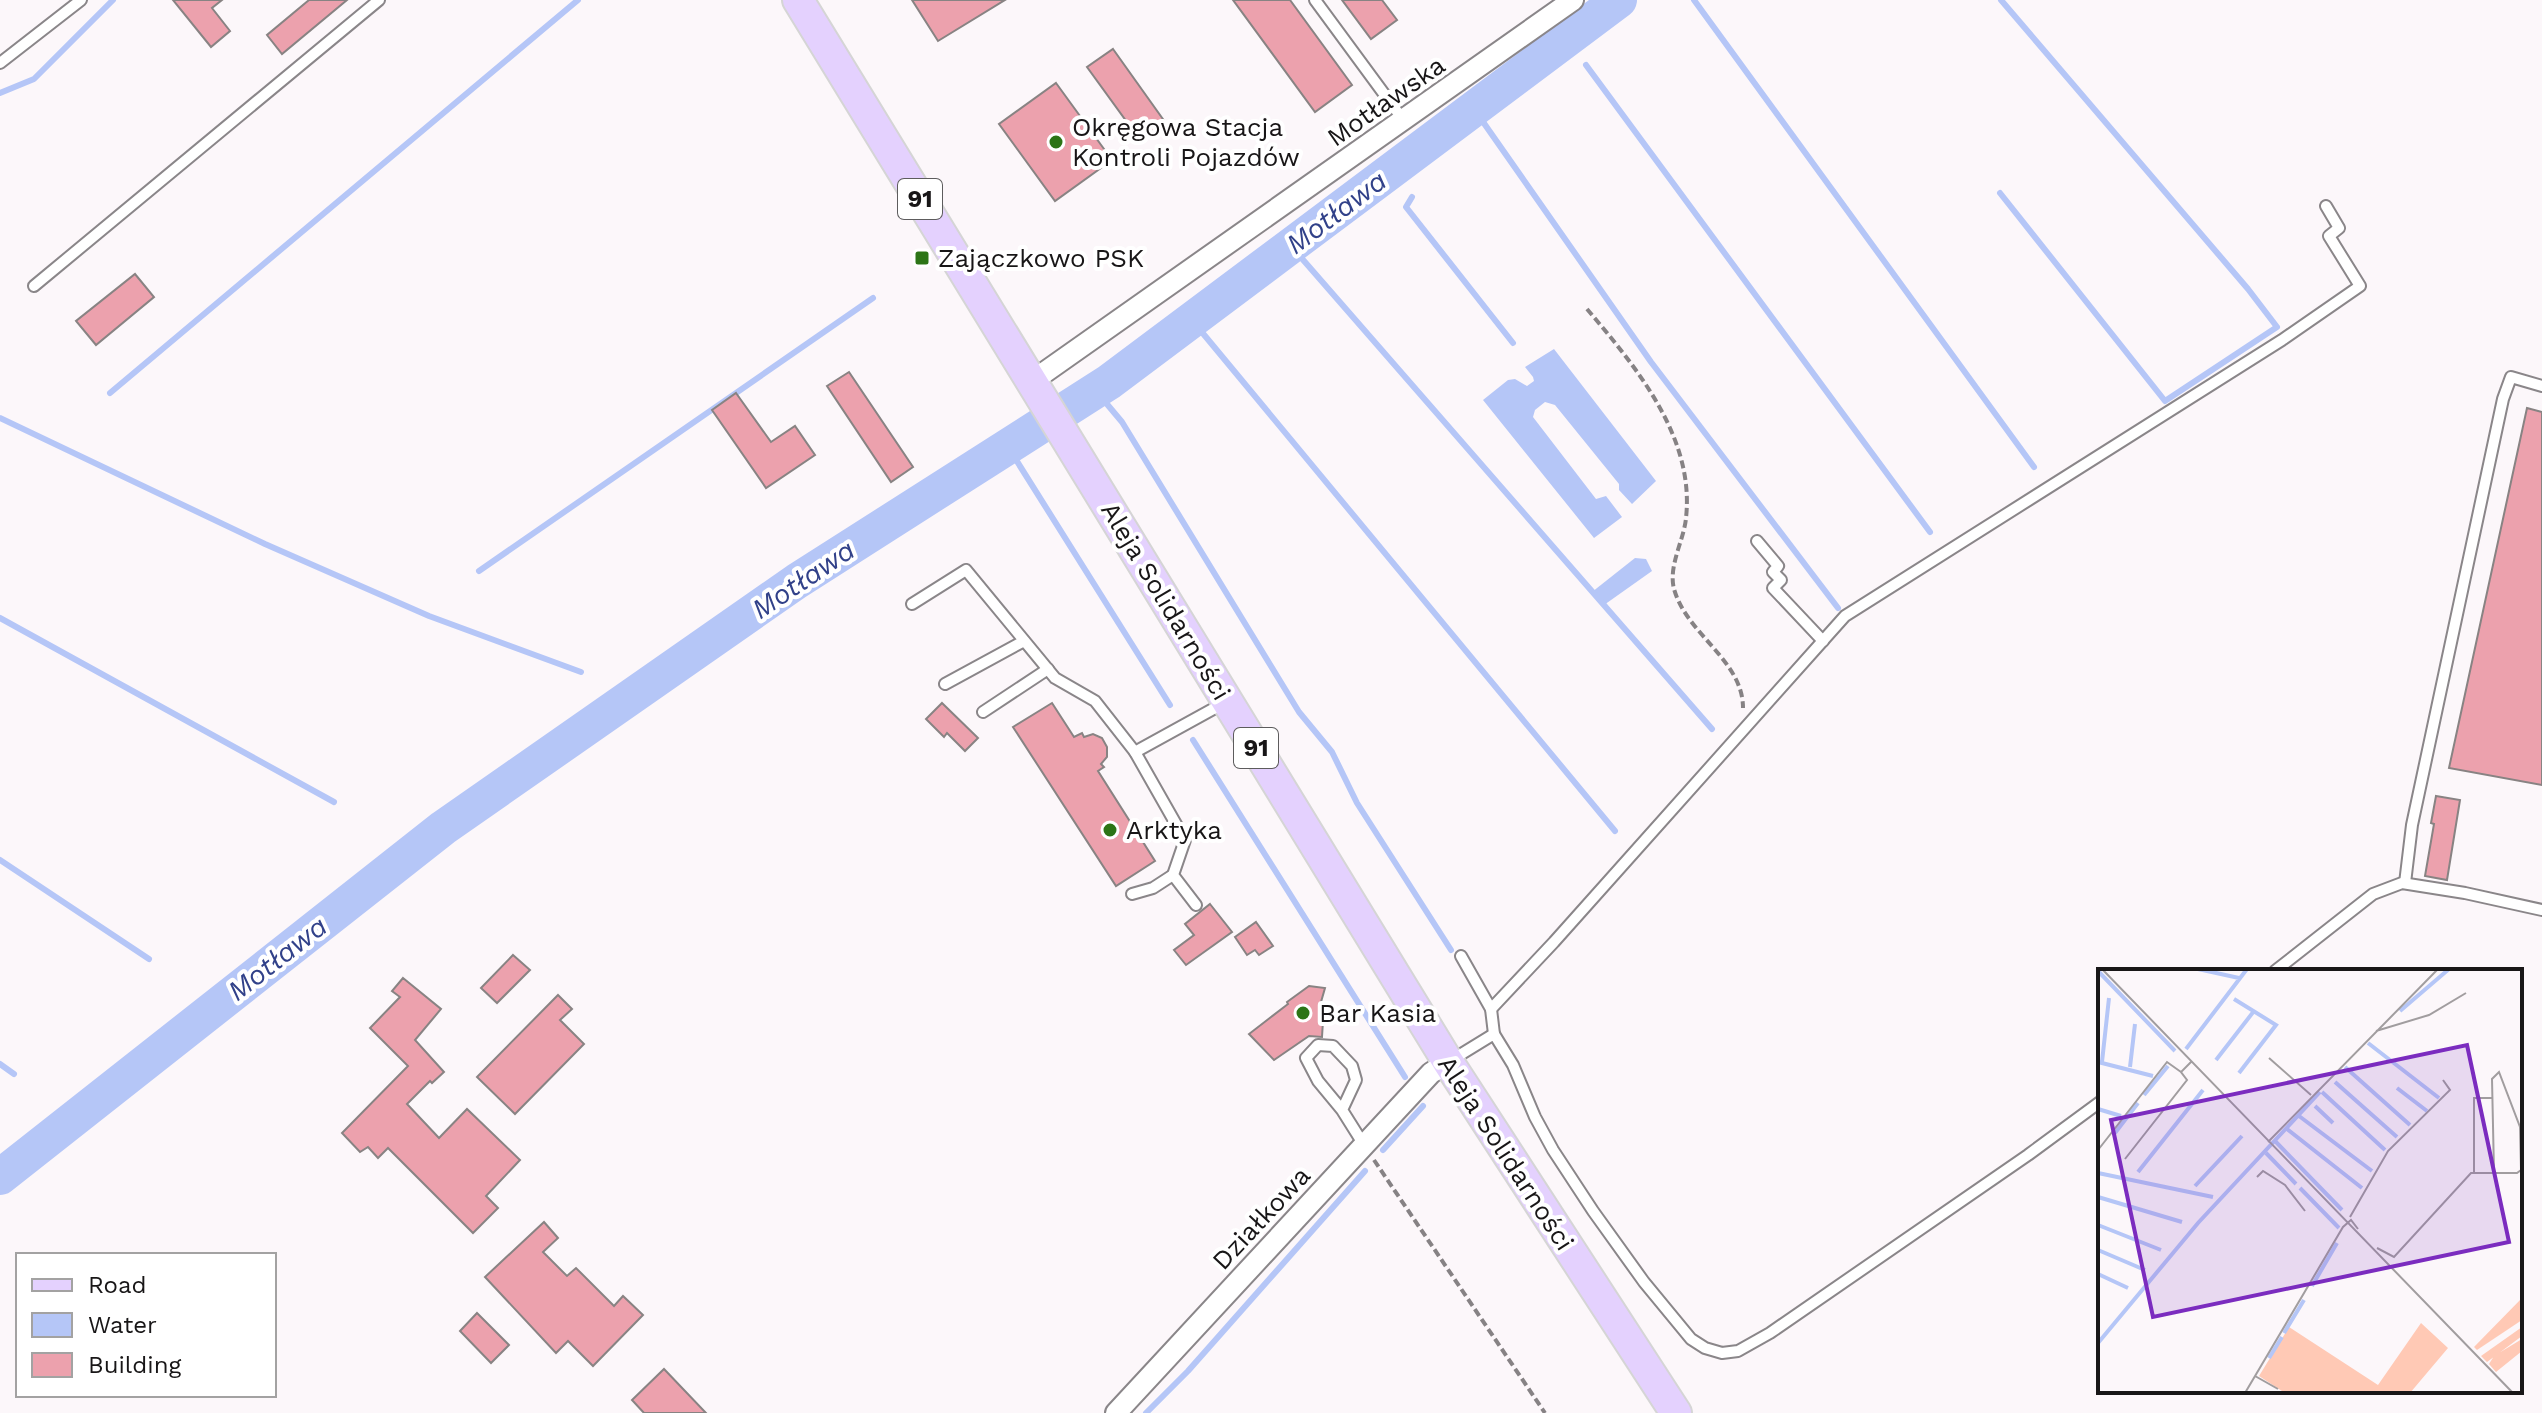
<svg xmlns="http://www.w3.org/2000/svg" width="2542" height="1413" viewBox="0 0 2542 1413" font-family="'Work Sans',sans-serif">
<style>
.water{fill:#b5c6f7}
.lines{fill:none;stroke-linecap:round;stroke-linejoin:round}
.stream{stroke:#b5c6f7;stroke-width:6}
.river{stroke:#b5c6f7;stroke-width:36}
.building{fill:#eca1ad;stroke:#888383;stroke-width:2}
.service-casing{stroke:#8a8689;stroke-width:14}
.minor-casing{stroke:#8a8689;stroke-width:24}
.primary-casing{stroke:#d5d5d5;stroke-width:34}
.path{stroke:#868284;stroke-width:4;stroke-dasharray:8 4;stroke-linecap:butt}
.service{stroke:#fff;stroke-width:10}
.minor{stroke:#fff;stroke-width:20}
.primary{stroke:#e4d1fe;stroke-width:30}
.poi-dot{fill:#2c7416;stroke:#fff;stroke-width:3}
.labels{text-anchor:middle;stroke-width:8;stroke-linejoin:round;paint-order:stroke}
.shield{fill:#fff;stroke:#5d5c5d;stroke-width:2}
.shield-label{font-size:24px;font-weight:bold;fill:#181617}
.street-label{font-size:26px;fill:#181617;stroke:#fff}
.poi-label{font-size:26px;fill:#181617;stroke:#fff;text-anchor:start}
.water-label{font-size:28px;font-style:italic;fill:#314189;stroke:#fff}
.inset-river{fill:none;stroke:#b5c6f7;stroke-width:4}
.inset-road{fill:none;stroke:#a19d9f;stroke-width:2}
.view{fill:#7b2cbf;fill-opacity:0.15;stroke:#7b2cbf;stroke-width:4}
.inset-edge{fill:none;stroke:#181617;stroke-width:4}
</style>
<rect width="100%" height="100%" fill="#fcf7fa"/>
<g class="water">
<path d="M1554 349 1656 481 1632 504 1619 490V484L1555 405 1545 402 1535 410 1533 417 1596 499 1606 496 1622 517 1594 538 1483 400 1508 380 1515 379 1527 386 1534 381 1533 377 1525 367Z"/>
<path d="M1635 558 1646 559 1652 571 1604 605 1592 592Z"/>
</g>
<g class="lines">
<g class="stream">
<path d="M1694 0 2034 467"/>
<path d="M1586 65 1930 532"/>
<path d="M0 93 34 79 113 0"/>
<path d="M1474 109 1651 362 1838 608"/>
<path d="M2000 193 2165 401 2277 327 2248 289 2001 0"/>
<path d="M1412 197 1406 207 1513 343"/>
<path d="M1291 246 1712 729"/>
<path d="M1191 319 1615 831"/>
<path d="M1096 391 1122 422 1299 712 1332 752 1357 803 1451 950"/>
<path d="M110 393 578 0"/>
<path d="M0 418 265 544 429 616 581 672"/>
<path d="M1008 447 1170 705"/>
<path d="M479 571 873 298"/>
<path d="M0 618 334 802"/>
<path d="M1193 740 1405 1077"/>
<path d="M0 860 149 959"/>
<path d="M0 1064 14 1074"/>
<path d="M1383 1150 1423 1106"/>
<path d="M1146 1413 1188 1371 1365 1171"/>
</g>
<path class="river" d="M0 1177 443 828 797 581 1109 382 1619 0"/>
</g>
<g class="building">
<path d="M173 0H222L212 8 230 31 211 47Z"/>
<path d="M309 0H347L282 54 267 35Z"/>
<path d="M912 0H1005L938 41Z"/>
<path d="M1233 0H1290L1352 85 1315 112Z"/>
<path d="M1342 0H1382L1397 20 1371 39Z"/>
<path d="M1113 49 1165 122 1140 140 1087 67Z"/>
<path d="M1056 83 1112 160 1055 201 999 124Z"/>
<path d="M135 274 154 297 96 345 76 321Z"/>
<path d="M849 372 913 467 891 482 827 386Z"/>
<path d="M736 393 771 442 795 426 815 455 766 488 712 410Z"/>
<path d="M2527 408 2542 412V785L2449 768Z"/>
<path d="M942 703 978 738 965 751 947 733 944 737 926 719Z"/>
<path d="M1052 703 1074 737 1082 733 1084 737 1093 734 1102 738 1107 747V757L1101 764 1104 767 1098 771 1155 861 1116 886 1013 727Z"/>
<path d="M2436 796 2460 800 2447 880 2425 876 2434 824 2431 823Z"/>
<path d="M1210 904 1232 932 1186 965 1174 950 1194 935 1185 924Z"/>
<path d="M1256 922 1273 946 1259 955 1255 950 1247 955 1235 937Z"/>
<path d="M513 955 530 970 497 1003 481 988Z"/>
<path d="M403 978 441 1009 415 1040 444 1072 432 1083 430 1081 407 1104 439 1138 467 1109 520 1160 486 1196 498 1208 473 1233 388 1148 378 1158 368 1147 360 1152 342 1133 408 1066 370 1028 400 997 392 991Z"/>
<path d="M1309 986 1325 988 1321 1002 1324 1005 1322 1037 1309 1036 1274 1060 1249 1034 1288 1004 1287 1002Z"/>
<path d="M558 995 572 1009 560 1020 584 1044 515 1114 477 1077Z"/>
<path d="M544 1222 558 1238 543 1252 567 1276 576 1268 614 1306 623 1296 643 1315 593 1366 568 1341 556 1353 485 1277Z"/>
<path d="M477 1313 509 1345 491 1363 460 1331Z"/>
<path d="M664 1369 706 1413H644L632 1400Z"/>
</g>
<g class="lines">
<g class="service-casing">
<g id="service">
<path d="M1315 0 1404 121"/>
<path d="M0 63 81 0"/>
<path d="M34 286 379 0"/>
<path d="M1757 541 1778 566 1773 572 1781 580 1773 588 1823 641"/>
<path d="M912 604 966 570 1055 678 1095 701 1135 752 1185 840 1173 875 1196 905"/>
<path d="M945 684 1024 641"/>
<path d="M983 712 1048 669"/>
<path d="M1135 752 1224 703"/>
<path d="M2405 883 2412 825 2503 399 2511 377 2542 386"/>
<path d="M1132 894 1153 888 1173 875"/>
<path d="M1461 956 1491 1009 1494 1034"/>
<path d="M2275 971 2373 894 2402 883 2465 893 2542 910"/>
<path d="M1491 1009 1554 942 1845 616 2282 340 2360 286 2329 236 2339 228 2326 206"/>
<path d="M1450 1061 1494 1034 1513 1065 1535 1117 1553 1150 1593 1211 1644 1282 1691 1339 1705 1348 1722 1353 1738 1351 1770 1333 2028 1155 2100 1102"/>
<path d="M1342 1110 1318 1081 1306 1058 1318 1045 1333 1046 1352 1066 1356 1080 1342 1110 1364 1145"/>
</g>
</g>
<g class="minor-casing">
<g id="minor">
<path d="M1031 382 1573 0"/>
<path d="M1116 1413 1431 1073 1448 1062"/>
</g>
</g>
<g class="primary-casing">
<path id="primary" d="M798 0 1448 1062 1676 1413"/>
</g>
<g class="path">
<path d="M1587 309C1636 367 1695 437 1686 518 1684 540 1668 566 1674 589 1687 635 1743 660 1743 708"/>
<path d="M1374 1160 1545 1413"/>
</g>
<use href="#service" class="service"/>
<use href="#minor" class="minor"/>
<use href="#primary" class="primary"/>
</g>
<g class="poi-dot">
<circle cx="1056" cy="142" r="8"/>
<rect x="914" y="250" width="16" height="16" rx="4"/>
<circle cx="1110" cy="830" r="8"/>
<circle cx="1303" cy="1013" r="8"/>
</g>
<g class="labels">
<g class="shield">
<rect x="898" y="179" width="44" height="40" rx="6"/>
<rect x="1234" y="728" width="44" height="40" rx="6"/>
</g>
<g class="shield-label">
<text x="920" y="207">91</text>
<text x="1256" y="756">91</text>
</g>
<g class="street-label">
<text transform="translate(1386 101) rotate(-35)" y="9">Motławska</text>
<text transform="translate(1166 601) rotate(59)" y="9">Aleja Solidarności</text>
<text transform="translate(1506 1153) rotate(57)" y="9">Aleja Solidarności</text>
<text transform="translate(1261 1218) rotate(-47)" y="9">Działkowa</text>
</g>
<g class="poi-label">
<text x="1072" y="136">Okręgowa Stacja<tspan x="1072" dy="30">Kontroli Pojazdów</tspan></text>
<text x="938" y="267">Zajączkowo PSK</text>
<text x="1126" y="839">Arktyka</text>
<text x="1319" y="1022">Bar Kasia</text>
</g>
<g class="water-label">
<text transform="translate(1336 212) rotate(-37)" y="10">Motława</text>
<text transform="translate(803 579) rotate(-34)" y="10">Motława</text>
<text transform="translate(277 958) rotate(-38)" y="10">Motława</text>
</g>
</g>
<g transform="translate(2098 969)">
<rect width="424" height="424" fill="#fcf7fa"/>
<path d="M424 329V351L379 381 376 378ZM323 354 350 379 312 424H187L161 407 191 358 280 416ZM424 358V367L389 393 383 387ZM424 370V382L398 403 391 395 396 387Z" fill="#ffc9b5"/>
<path class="inset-river" d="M100 0 141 9M0 2 77 82M136 30 178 56 141 104M302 42 351 0M270 74 341 129M88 80 149 0M118 91 156 42M0 93 55 107M4 93 11 29M32 98 37 55M247 98 312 156M237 113 299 168M299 119 329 142M224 123 287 181M46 126 70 97M217 137 235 154M0 140 23 147M201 147 274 202M189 160 264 219M17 164 40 134M178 173 244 241M168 184 198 215M40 203 105 121M0 204 115 228M97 217 144 167M202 219 241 259M0 228 84 253M0 256 63 281M0 281 47 301M0 305 30 319M214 317 239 274M186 364 206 331M0 374 100 254 222 123M171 389 184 368"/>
<path class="inset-road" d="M4 0 415 424M278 62 331 46 368 24M171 89 213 126M170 173 340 0M0 181 69 93 83 103M27 190 89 111 83 103 93 93M376 203V129H395M159 208 165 202 187 216 207 242M252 248 290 182 352 121 345 111M279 279 296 288 373 204H419L423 201 422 158 401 103 394 110 396 203M157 407 180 420M147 424 245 258 253 251 260 260"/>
<path class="view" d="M369 76 411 273 55 348 13 151Z"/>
<rect width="424" height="424" class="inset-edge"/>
</g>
<rect x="16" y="1253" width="260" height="144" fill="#ffffff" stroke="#a3a2a2" stroke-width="2"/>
<rect x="32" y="1279" width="40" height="12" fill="#e4d1fe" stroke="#a3a2a2" stroke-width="2"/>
<text x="88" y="1293" font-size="24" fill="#181617">Road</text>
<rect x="32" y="1313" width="40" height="24" fill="#b5c6f7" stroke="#a3a2a2" stroke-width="2"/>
<text x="88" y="1333" font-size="24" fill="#181617">Water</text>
<rect x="32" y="1353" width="40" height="24" fill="#eca1ad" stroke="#a3a2a2" stroke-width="2"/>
<text x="88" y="1373" font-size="24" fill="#181617">Building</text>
</svg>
